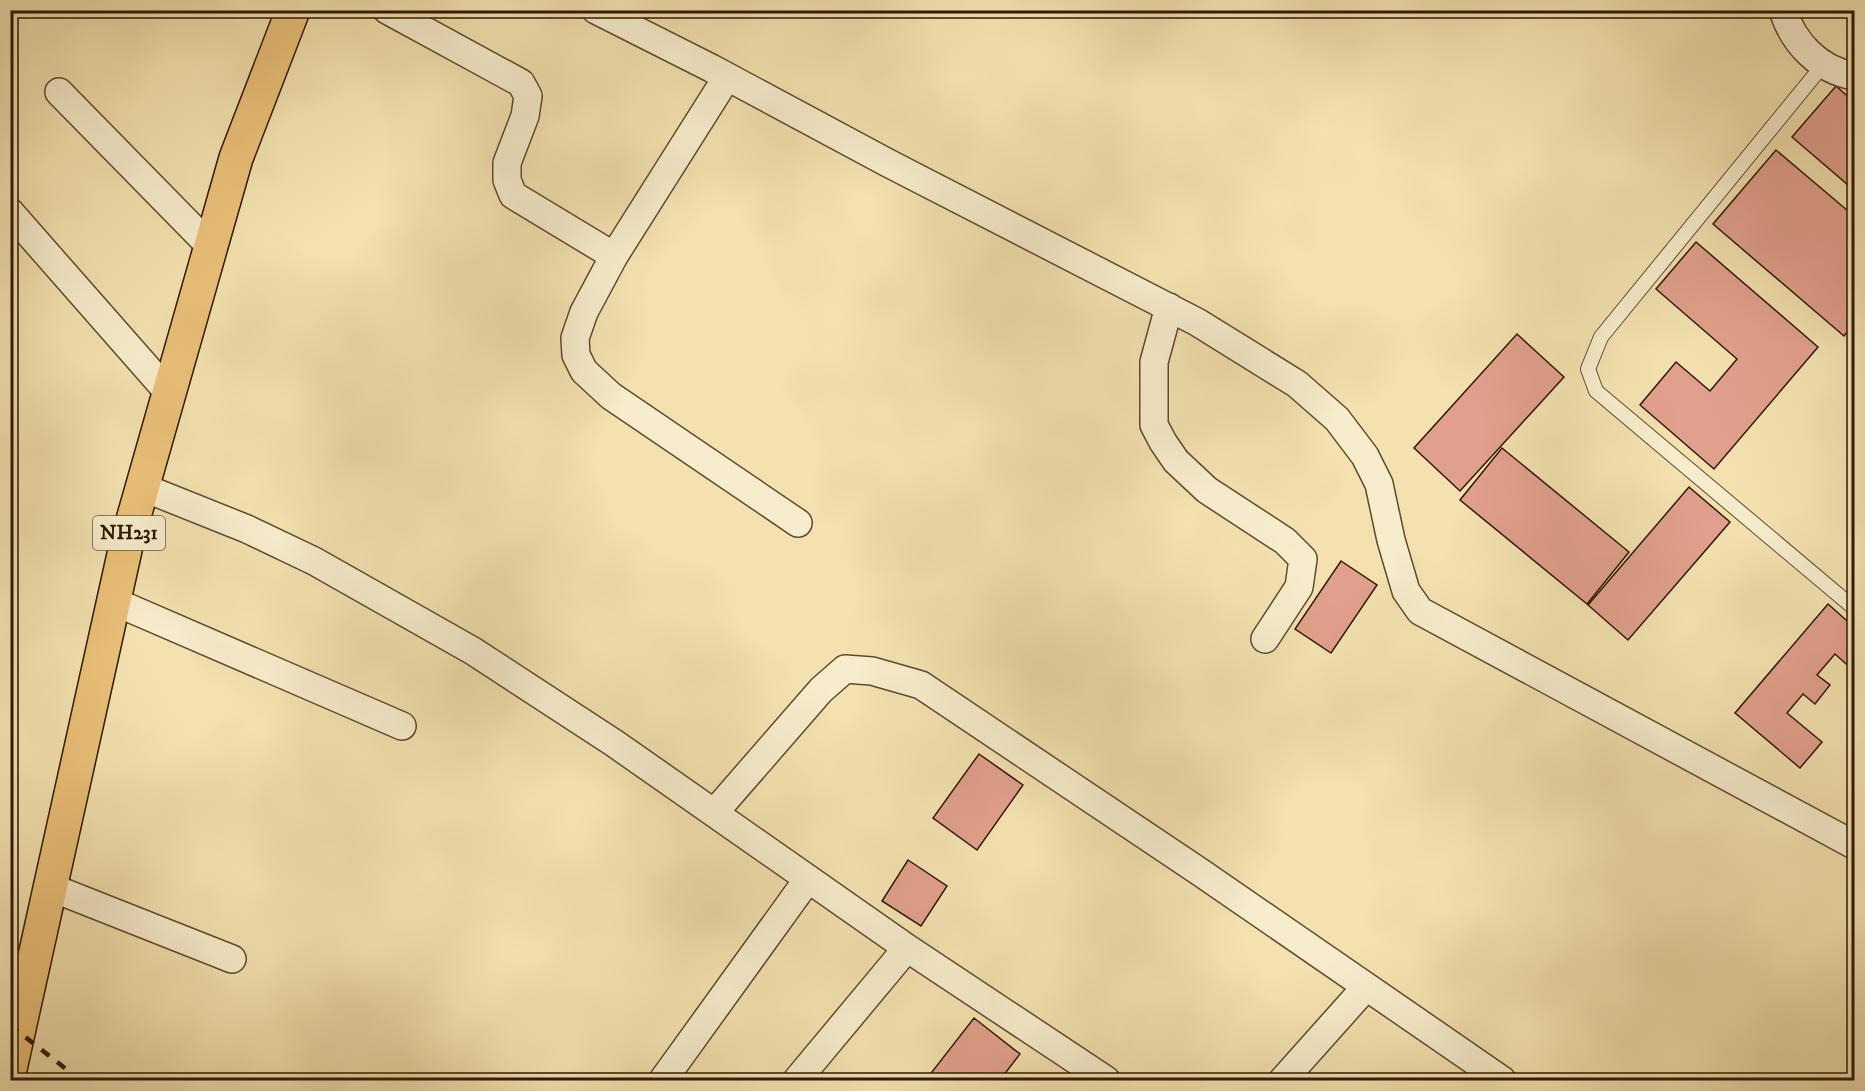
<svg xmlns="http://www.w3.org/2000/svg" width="1865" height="1091" viewBox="0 0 1865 1091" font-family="'IM FELL DW Pica',serif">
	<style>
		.building { fill: #e1a08d; stroke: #2e1800; stroke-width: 1.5 }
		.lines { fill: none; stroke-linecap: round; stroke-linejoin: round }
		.service-casing { stroke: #5f4a2c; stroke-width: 16 }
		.minor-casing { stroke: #5f4a2c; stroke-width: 30 }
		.trunk-casing { stroke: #2e1800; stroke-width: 36 }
		.service { stroke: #f7eccc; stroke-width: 14 }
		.minor { stroke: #f7eccc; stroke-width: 27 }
		.trunk { stroke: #eac078; stroke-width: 33 }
		.rail { stroke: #2e1800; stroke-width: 4.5; stroke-dasharray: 10 10; stroke-linecap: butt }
		.labels { text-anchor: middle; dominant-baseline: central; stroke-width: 4.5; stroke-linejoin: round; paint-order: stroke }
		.shield { fill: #f7eccc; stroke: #6a583d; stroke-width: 1.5 }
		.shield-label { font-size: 20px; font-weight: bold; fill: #2e1800 }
	</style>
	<rect width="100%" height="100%" fill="#f3e1b0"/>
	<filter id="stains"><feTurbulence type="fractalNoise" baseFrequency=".00333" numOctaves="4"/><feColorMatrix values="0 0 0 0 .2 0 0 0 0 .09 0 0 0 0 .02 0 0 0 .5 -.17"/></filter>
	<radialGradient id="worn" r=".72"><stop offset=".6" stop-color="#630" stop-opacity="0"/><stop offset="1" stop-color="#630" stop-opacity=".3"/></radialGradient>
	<!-- building -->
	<path class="building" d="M1836,86L1854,102V190L1792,137Z
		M1776,150L1854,216V323L1844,336L1713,224Z
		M1696,242L1818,347L1714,469L1640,405L1676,362L1710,391L1737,359L1656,289Z
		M1517,334L1564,377L1460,491L1414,448Z
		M1502,448L1629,552L1587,604L1460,500Z
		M1689,487L1730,522L1628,640L1588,605Z
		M1341,561L1377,585L1331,653L1295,629Z
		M1828,604L1854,627V671L1835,654L1817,675L1830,685L1815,704L1803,694L1787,713L1822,742L1800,768L1735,713Z
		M979,754L1023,785L977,850L933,818Z
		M908,860L947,886L921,926L882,901Z
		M974,1018L1020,1054L1000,1080H932L928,1077Z"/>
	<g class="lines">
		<defs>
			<path id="service" d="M1823,65L1601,337L1588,369L1596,391L1854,608"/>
			<path id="minor" d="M387,10L521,83L528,96L525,116L507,163V180L513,195L614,256
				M596,10L711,68L888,163L1197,322L1297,384L1337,419L1365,456L1379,484L1391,540L1406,591L1420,611L1854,845
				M1783,10C1793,43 1819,70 1854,76
				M727,77L614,256L584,312L575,338L576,355L584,371L611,396L798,523
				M59,92L211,247
				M10,212L169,393
				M1169,307L1154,362V425L1163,442L1176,461L1207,490L1285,541L1303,559L1299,587L1265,639
				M142,487L247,529L314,561L473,651L614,743L907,948L1106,1080
				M113,601L402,726
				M714,813L821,690L845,669L872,671L921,685L1200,872L1502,1080
				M50,887L232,959
				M663,1080L808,879
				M797,1080L907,948
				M1283,1080L1366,987"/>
			<path id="trunk" d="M10,1069L127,541L236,158L293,10"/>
		</defs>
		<!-- service casing -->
		<use href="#service" class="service-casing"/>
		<!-- minor casing -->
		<use href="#minor" class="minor-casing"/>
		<!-- trunk casing -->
		<use href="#trunk" class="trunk-casing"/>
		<!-- service -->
		<use href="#service" class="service"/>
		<!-- minor -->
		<use href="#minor" class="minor"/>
		<!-- trunk -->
		<use href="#trunk" class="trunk"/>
		<!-- rail -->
		<path class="rail" d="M10,1025L80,1080"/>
	</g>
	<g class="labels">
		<!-- shield labels -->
		<rect class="shield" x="93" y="516" width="72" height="34" rx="4.5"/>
		<g class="shield-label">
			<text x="129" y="533">NH231</text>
		</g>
	</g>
	<!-- margin -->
	<rect width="1865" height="1091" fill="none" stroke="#f3e1b0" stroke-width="36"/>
	<rect x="12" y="12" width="1841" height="1067" fill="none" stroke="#2e1800" stroke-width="3"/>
	<rect x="18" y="18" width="1829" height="1055" fill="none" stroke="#2e1800" stroke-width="1.5"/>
	<rect width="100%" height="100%" filter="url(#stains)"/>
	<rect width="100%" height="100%" fill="url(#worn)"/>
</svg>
